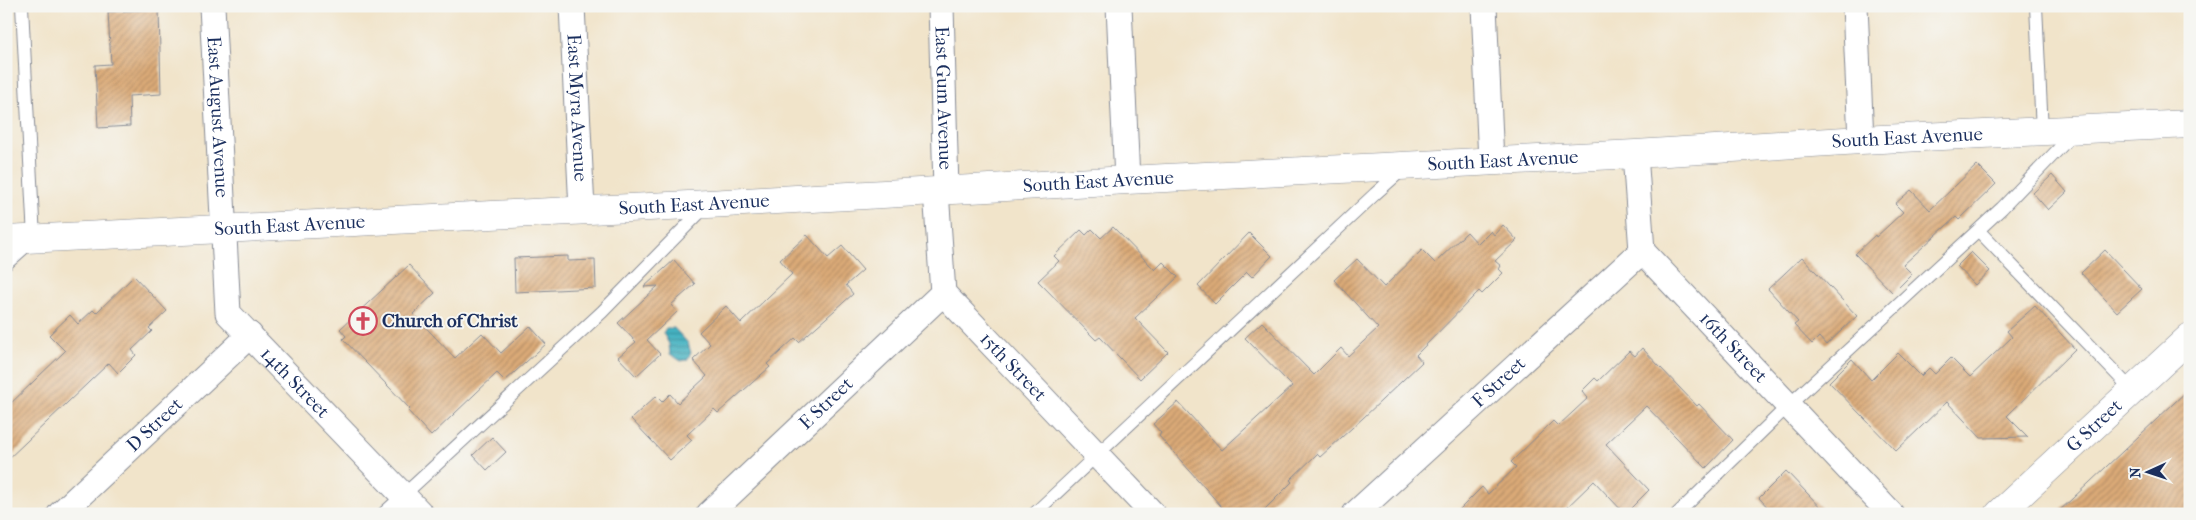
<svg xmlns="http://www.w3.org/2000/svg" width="2196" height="520" viewBox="0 0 2196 520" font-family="'IM FELL French Canon',serif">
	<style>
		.water { fill: url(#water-rules); stroke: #307090 }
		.building { fill: url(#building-hatch) }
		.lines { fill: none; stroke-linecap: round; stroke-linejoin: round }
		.lane-casing { stroke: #868a94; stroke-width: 14 }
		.street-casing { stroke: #868a94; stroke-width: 27 }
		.secondary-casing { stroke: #868a94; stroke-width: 29 }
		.lane { stroke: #fff; stroke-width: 12 }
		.street { stroke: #fff; stroke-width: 25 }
		.secondary { stroke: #fff; stroke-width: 28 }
		.labels { text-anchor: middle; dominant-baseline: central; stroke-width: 4; stroke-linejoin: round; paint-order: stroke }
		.street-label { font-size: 19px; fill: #1b2f5e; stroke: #f6f6f2 }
		.poi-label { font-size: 19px; font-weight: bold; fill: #1b2f5e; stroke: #f6f6f2; text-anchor: start }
	</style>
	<defs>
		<pattern id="water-rules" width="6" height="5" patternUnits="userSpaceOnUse" patternTransform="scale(1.25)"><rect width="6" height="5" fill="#45b2c1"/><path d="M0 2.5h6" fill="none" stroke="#3991a0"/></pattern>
		<pattern id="building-hatch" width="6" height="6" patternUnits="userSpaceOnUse" patternTransform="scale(1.25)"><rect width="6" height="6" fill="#dbaa77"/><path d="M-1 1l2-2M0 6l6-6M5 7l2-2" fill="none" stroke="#b18b65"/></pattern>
	</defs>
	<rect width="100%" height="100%" fill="#f6f6f2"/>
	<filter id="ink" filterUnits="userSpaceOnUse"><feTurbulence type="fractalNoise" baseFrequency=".02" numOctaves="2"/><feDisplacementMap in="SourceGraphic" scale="10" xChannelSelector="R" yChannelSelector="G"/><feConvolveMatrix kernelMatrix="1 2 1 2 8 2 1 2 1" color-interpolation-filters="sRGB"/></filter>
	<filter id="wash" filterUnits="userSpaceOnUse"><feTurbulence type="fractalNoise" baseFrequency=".0096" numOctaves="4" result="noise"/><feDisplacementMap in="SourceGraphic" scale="20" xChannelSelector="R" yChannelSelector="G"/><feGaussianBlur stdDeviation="1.12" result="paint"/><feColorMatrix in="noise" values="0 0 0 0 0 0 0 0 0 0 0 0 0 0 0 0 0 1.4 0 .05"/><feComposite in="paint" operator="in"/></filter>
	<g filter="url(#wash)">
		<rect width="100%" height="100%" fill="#f1e4ca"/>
		<!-- water -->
		<path class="water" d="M666,328H674L688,343L691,353L687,360L681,361L670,354L669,344L663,333Z"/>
		<g id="blocks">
			<!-- building -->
			<path class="building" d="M159,9L161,94L129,96L130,126L98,128L95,65L111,64L108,12Z
				M1977,165L1996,184L1959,220L1956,217L1903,265L1912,274L1893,293L1855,254L1875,235L1876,237L1903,212L1895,204L1911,190L1930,210Z
				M2052,175L2067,192L2048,210L2033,193Z
				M1503,225L1517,240L1495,261L1501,266L1499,269L1503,273L1482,294L1479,291L1416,355L1422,362L1363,418L1320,457L1317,454L1290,480L1292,482L1260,514H1228L1159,436L1161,433L1153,424L1178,402L1222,450L1292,386L1245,338L1262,322L1314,375L1341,348L1348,356L1378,328L1334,280L1357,259L1384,287L1422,250L1435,263L1467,232L1478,244L1491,231L1494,235Z
				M1113,227L1155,270L1163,262L1178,277L1135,318L1168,352L1140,379L1100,337L1096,340L1038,281L1059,261L1054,256L1081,230L1086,235L1092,229L1101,238Z
				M1249,233L1272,256L1252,277L1247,272L1215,304L1198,286Z
				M807,235L828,258L842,246L863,270L846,285L853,294L799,342L795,338L767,364L770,367L718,413L714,409L687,435L692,440L670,460L631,419L656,396L662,402L670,394L678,403L707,376L693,360L710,344L699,332L726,306L741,323L792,274L780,260Z
				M2105,250L2142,289L2117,312L2081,273Z
				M1971,252L1990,271L1975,285L1957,266Z
				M568,256V261L595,260L596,288L515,292L514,258Z
				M1802,257L1857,316L1826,345L1819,337L1812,344L1794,325L1798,322L1768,289Z
				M674,260L695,284L671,305L677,312L647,340L660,354L636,376L618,357L636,342L618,323L658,286L644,287Z
				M409,265L435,293L413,314L455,358L482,333L501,353L530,326L546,344L505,381L497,373L431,436L408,411L410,409L343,339L346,336L340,329Z
				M134,276L167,311L149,328L152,331L132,350L136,355L118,373L109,363L6,461V408L65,351L49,335L70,315L78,324L93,310L96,313Z
				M2035,306L2075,349L2007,416L2028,437L1981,438L1947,402L1896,451L1829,382L1852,359L1871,380L1898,353L1921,376L1929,368L1935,374L1951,358L1970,377L2012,337L2007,331Z
				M1642,348L1697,406L1699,404L1733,440L1706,468L1646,406L1606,444L1649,490L1625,514L1594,481L1560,514H1455L1482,487L1488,494L1516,467L1511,462L1553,421L1558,426L1588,398L1582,391L1595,378L1598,381L1629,351L1635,356Z
				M2190,388V514H2056Z
				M492,437L506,452L487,470L473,455Z
				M1786,471L1827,514H1774L1759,498Z"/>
		</g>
	</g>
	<g filter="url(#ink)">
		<use href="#blocks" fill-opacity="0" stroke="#868a94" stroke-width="1"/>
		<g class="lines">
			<defs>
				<path id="lane" d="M2036,6L2042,131
					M1978,230L2133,391
					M6,264L34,239L22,6
					M383,514L602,312L705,207
					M1034,514L1375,194L1403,169
					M1677,514L1789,405L2002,208L2075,132"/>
				<g id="street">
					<path id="s1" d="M212,6L228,313L421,514"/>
					<path id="s2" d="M572,6L582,210"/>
					<path id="s3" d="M941,6L946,190"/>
					<path d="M1119,6L1127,180"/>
					<path d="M1484,6L1491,162"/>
					<path d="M1855,6L1861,140"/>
					<path id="s4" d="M1635,154L1642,251L1891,514"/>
					<path id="s5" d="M936,191L943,293L1153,514"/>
					<path id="s6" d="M60,514L250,335"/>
					<path id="s7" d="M709,514L943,293"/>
					<path id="s8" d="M1355,514L1642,251"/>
				</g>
				<g id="secondary">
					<path id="s9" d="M6,240L708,204L1127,180L1635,154L1861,140L2190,124"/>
					<path id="s10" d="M1999,514L2190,337"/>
				</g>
			</defs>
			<!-- lane casing -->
			<use href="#lane" class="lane-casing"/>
			<!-- street casing -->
			<use href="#street" class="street-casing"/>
			<!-- secondary casing -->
			<use href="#secondary" class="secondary-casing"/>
			<!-- lane -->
			<use href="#lane" class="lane"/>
			<!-- street -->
			<use href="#street" class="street"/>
			<!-- secondary -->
			<use href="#secondary" class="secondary"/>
		</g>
	</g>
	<!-- icons -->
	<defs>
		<symbol id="church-ring" viewBox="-11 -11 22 22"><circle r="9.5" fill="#f6f6f2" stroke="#d1495b" stroke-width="1.5"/><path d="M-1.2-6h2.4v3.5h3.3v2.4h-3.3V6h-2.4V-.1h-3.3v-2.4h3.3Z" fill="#d1495b"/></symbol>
	</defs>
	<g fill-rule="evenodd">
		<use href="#church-ring" x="347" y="305" width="32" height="32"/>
	</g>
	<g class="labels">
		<!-- street labels -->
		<g class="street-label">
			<text stroke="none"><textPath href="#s3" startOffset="92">East Gum Avenue</textPath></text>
			<text stroke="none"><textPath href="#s2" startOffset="102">East Myra Avenue</textPath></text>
			<text stroke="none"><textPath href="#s1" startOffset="111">East August Avenue</textPath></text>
			<text stroke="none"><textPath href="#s9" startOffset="1904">South East Avenue</textPath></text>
			<text stroke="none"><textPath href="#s9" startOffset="1499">South East Avenue</textPath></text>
			<text stroke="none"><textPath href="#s9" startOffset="1094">South East Avenue</textPath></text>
			<text stroke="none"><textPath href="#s9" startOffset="689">South East Avenue</textPath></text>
			<text stroke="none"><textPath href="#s9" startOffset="284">South East Avenue</textPath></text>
			<text stroke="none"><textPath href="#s4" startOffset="230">16th Street</textPath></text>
			<text stroke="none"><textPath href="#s5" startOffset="204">15th Street</textPath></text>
			<text stroke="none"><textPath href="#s1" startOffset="404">14th Street</textPath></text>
			<text stroke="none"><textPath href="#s8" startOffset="195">F Street</textPath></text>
			<text stroke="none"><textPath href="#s7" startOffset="161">E Street</textPath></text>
			<text stroke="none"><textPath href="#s6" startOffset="130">D Street</textPath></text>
			<text stroke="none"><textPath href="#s10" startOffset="130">G Street</textPath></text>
		</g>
		<!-- poi labels -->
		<g class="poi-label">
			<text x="382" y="321">Church of Christ</text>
		</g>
	</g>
	<!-- margin -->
	<rect width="2196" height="520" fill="none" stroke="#f6f6f2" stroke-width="25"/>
	<!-- north arrow -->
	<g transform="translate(2148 472) rotate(267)" stroke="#f6f6f2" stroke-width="4" paint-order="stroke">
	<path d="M0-4L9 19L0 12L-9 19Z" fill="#1b2f5e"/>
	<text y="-8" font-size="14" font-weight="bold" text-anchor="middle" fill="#1b2f5e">N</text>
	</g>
</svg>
